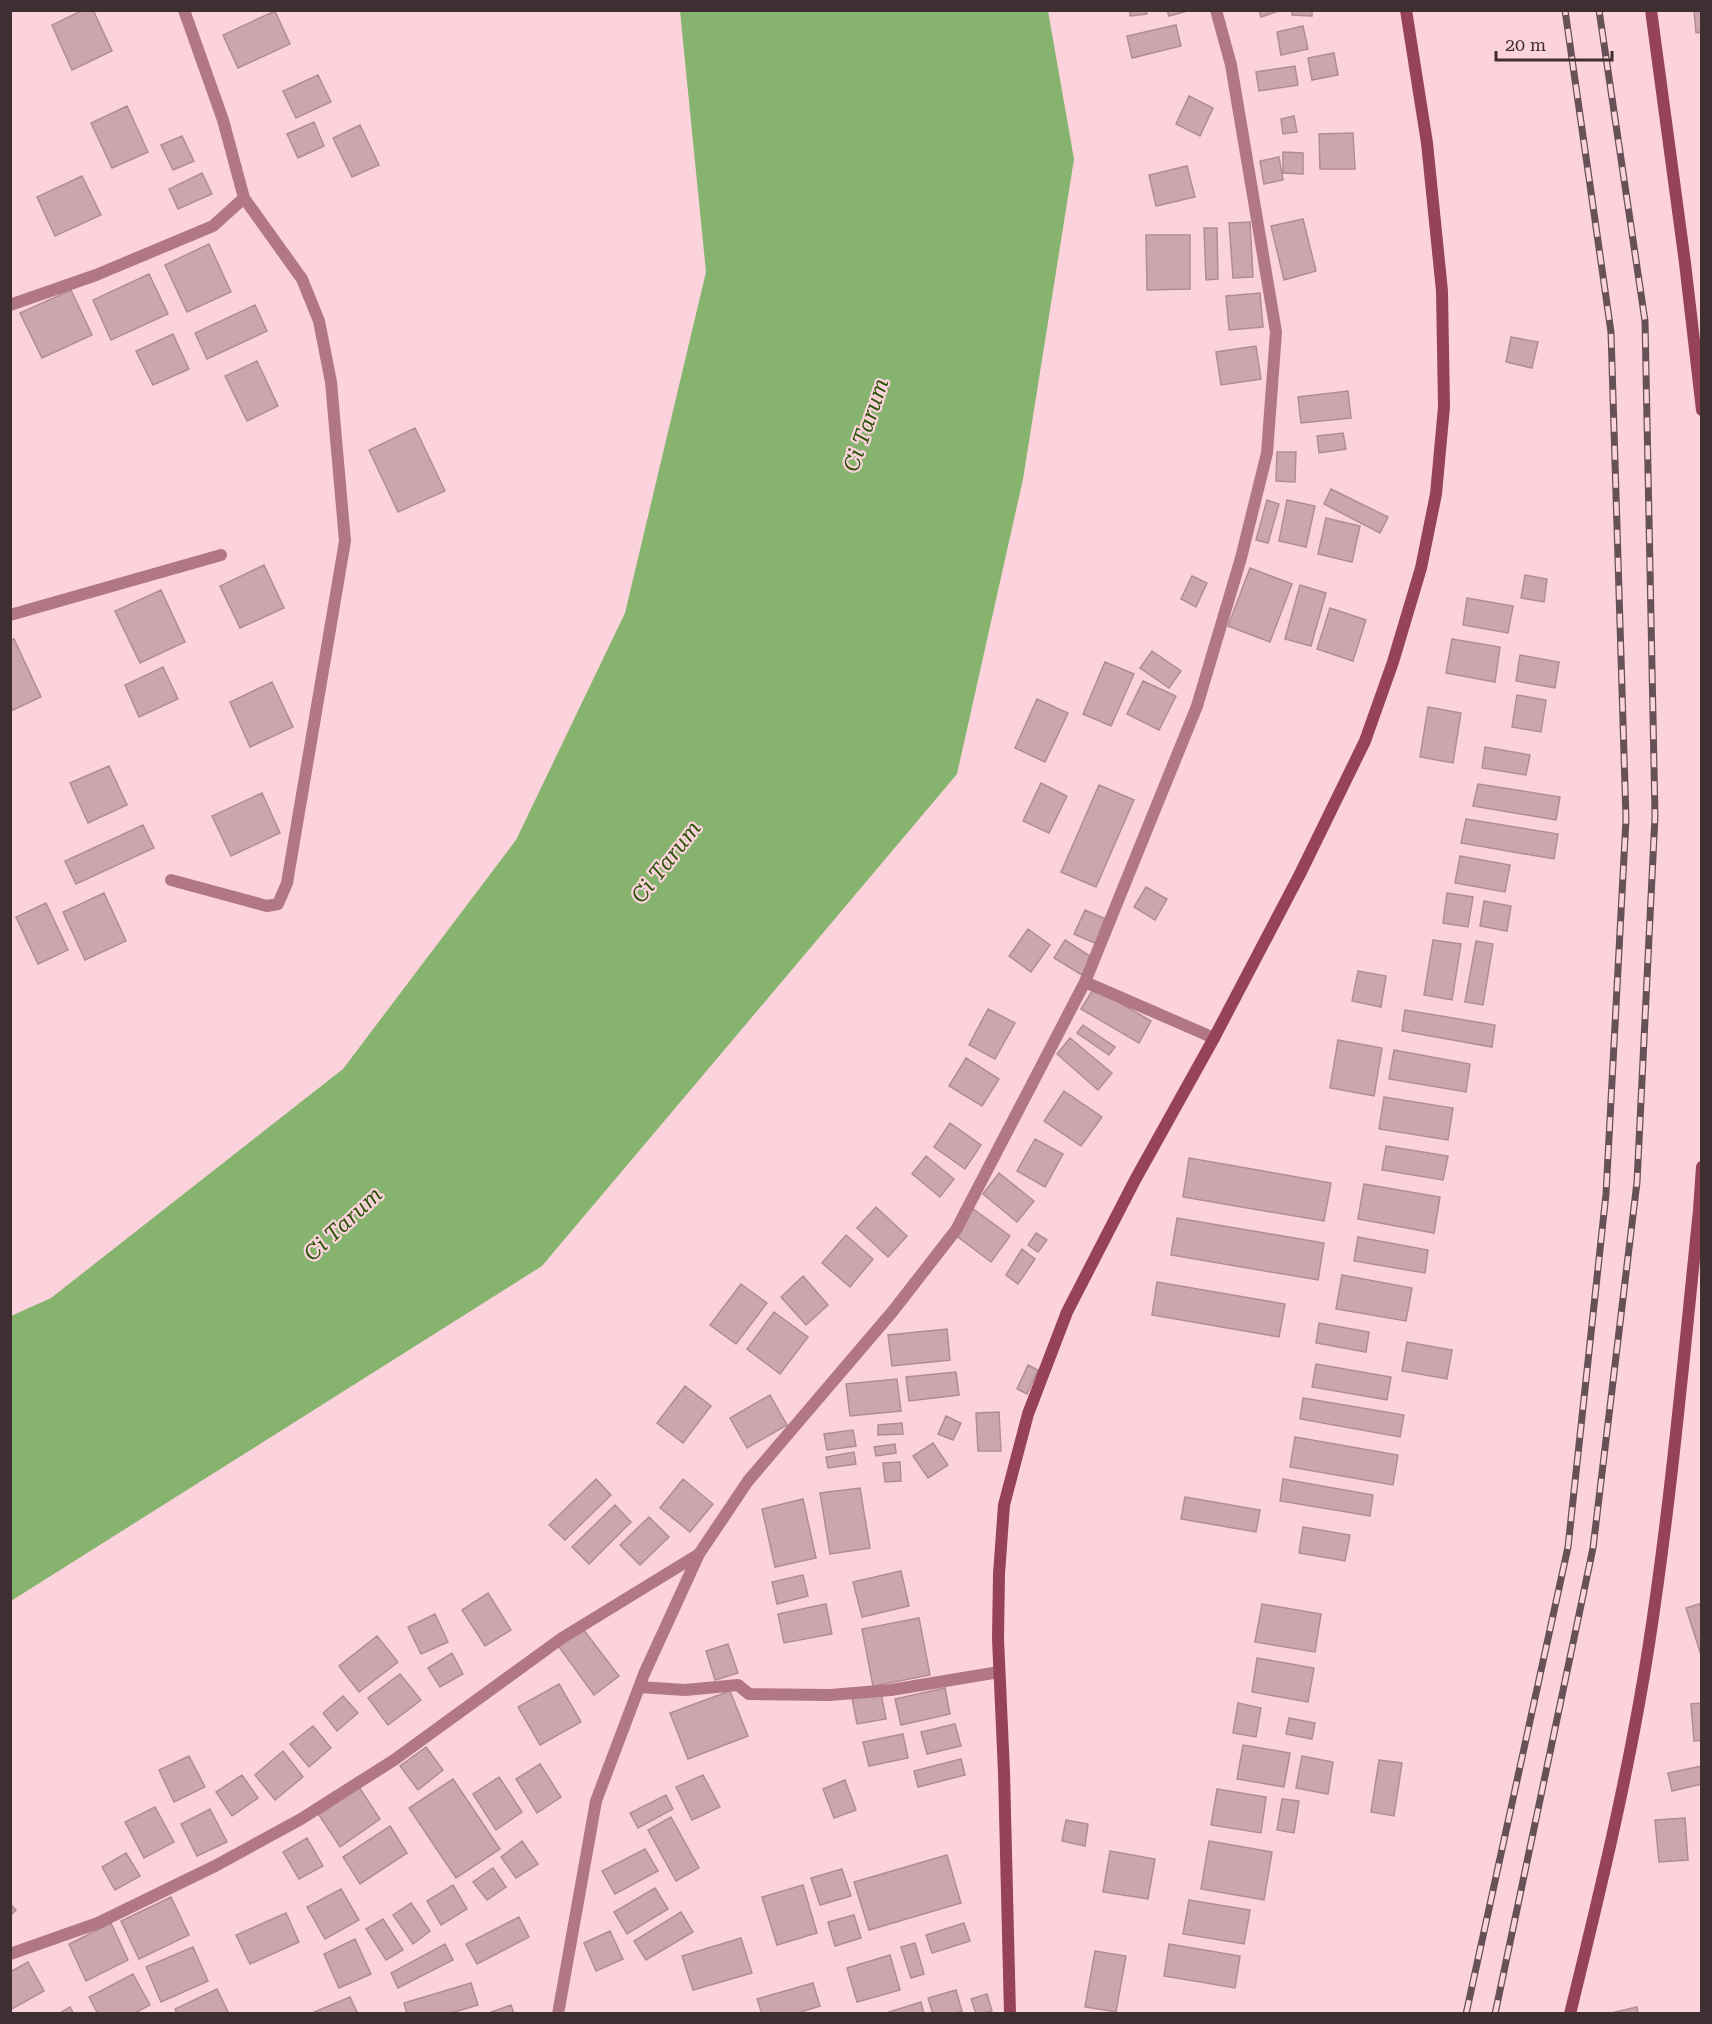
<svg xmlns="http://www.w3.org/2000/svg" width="1712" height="2024" viewBox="0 0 1712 2024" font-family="'Roboto Serif',serif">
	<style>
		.water { fill: #86b36d }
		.building { fill: #cca6ae; stroke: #b28c94; stroke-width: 1.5 }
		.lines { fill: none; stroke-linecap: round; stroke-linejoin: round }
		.minor { stroke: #b27785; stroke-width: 12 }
		.secondary { stroke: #96425a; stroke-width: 12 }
		.rail-casing { stroke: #665156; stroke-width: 7 }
		.rail { stroke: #fcd3dc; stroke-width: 4.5; stroke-dasharray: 14; stroke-linecap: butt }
		.labels { text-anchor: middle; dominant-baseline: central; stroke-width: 4.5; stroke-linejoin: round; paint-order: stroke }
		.water-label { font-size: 22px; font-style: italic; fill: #2c5509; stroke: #fcd3dc }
	</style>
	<rect width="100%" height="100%" fill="#fcd3dc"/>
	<!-- water -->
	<path class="water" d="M680,11H1048L1074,159L1023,479L957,774L542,1266L11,1601V1316L51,1298L343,1069L516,840L625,613L706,272Z"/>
	<!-- building -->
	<path class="building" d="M83,10H93L112,51L72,70L52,25Z
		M1130,10H1146L1147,14L1130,16Z
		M1167,10H1186L1187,11L1169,16Z
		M1259,10H1281L1261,17Z
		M1292,10H1312V16L1292,15Z
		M1694,10H1702V32L1696,33Z
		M275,11L290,44L238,68L223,35Z
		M1176,25L1181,46L1132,58L1127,36Z
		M1303,26L1308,49L1281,55L1277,32Z
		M1334,53L1338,75L1312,80L1308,58Z
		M1295,66L1298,85L1259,91L1256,72Z
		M318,75L331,102L296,118L283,91Z
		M1189,96L1213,108L1200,136L1176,124Z
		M127,106L148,152L112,168L91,123Z
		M1294,116L1297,132L1283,134L1281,119Z
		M314,122L324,146L298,158L287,134Z
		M360,125L379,165L352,177L333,138Z
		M1353,133L1355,169H1320L1319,134Z
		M182,136L194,161L173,170L161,145Z
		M1283,152L1303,153V174L1283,173Z
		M1279,157L1283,180L1264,184L1260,161Z
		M1187,166L1195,197L1156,206L1149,175Z
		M202,173L212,194L178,209L169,189Z
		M82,176L101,215L55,236L37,197Z
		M1303,219L1316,271L1284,280L1271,226Z
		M1250,222L1253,277L1233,278L1229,223Z
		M1204,228H1217L1218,279L1206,280Z
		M1146,235H1190V289L1147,290Z
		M209,244L231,292L187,312L165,265Z
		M149,274L168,314L111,340L93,300Z
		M71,290L92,335L42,358L20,313Z
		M1260,293L1263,327L1229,330L1226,296Z
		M255,305L267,331L207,359L195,333Z
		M173,334L189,369L153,385L136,351Z
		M1511,337L1538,342L1532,368L1506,362Z
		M1256,346L1261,379L1221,385L1216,352Z
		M257,361L278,406L247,421L225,376Z
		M1348,391L1351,418L1301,423L1298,397Z
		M415,428L445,491L398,512L369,450Z
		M1343,433L1346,449L1319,453L1317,436Z
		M1277,452H1296L1295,482L1276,481Z
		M1331,489L1388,517L1380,533L1324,504Z
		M1267,500L1279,504L1268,543L1256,540Z
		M1287,500L1315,506L1306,547L1279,541Z
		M1326,518L1360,526L1352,562L1318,554Z
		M264,565L284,608L240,628L220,586Z
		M1250,568L1292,584L1270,642L1228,626Z
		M1525,575L1547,579L1544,602L1521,598Z
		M1192,576L1207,583L1196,607L1181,599Z
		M1300,585L1326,593L1311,646L1285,639Z
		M161,590L185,642L140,663L115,611Z
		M1467,598L1513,606L1508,633L1463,625Z
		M1330,608L1366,620L1353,661L1317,649Z
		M14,639L41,697L13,710L10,705V640Z
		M1452,639L1500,647L1495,682L1446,673Z
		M1152,651L1181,671L1169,688L1140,668Z
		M1520,655L1559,662L1555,688L1516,681Z
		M1105,662L1134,674L1111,726L1083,714Z
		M163,667L178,699L139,717L125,685Z
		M1143,681L1176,696L1159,730L1127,714Z
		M272,682L293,727L250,747L230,702Z
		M1517,695L1546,700L1541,732L1512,727Z
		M1037,699L1068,713L1045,762L1015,748Z
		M1428,707L1461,713L1453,763L1420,757Z
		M1485,747L1530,755L1526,775L1482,768Z
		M109,766L127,805L88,823L70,783Z
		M1041,783L1067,796L1049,833L1023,821Z
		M1478,784L1560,797L1556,820L1473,806Z
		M1099,785L1134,800L1096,887L1061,872Z
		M262,793L280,833L231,856L212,816Z
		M1466,819L1558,834L1554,859L1461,843Z
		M143,825L154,848L76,884L65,861Z
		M1460,856L1510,865L1505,892L1455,883Z
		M1146,887L1167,899L1155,920L1134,907Z
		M104,893L126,941L85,960L63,912Z
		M1447,893L1473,897L1468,927L1443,923Z
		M1484,901L1511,906L1507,931L1480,926Z
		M46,903L68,950L38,964L16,917Z
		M1085,910L1108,920L1097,944L1074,934Z
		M1028,929L1050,945L1031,972L1009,956Z
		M1065,940L1093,958L1082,975L1054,958Z
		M1433,940L1461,944L1452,1000L1424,995Z
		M1476,941L1493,944L1483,1005L1465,1002Z
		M1358,971L1386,976L1381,1007L1352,1001Z
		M1094,988L1151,1021L1139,1043L1081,1009Z
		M988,1009L1015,1023L995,1059L969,1045Z
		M1405,1010L1495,1025L1492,1047L1402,1031Z
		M1083,1025L1115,1047L1109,1055L1077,1033Z
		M1070,1038L1112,1073L1098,1090L1057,1054Z
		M1338,1040L1382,1048L1374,1096L1330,1088Z
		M1394,1050L1470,1064L1466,1092L1389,1079Z
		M966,1058L999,1079L982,1106L949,1086Z
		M1064,1091L1102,1117L1081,1146L1044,1121Z
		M1384,1097L1453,1108L1448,1140L1379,1129Z
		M950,1123L981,1145L965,1169L934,1147Z
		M1035,1139L1063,1154L1045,1187L1017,1171Z
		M1386,1146L1448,1156L1443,1180L1382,1170Z
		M926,1156L954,1179L940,1197L912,1174Z
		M1189,1158L1331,1183L1324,1221L1183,1197Z
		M999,1173L1034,1201L1017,1222L983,1194Z
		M1364,1184L1440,1197L1434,1233L1358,1219Z
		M876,1207L907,1236L888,1257L857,1228Z
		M972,1208L1010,1236L991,1262L954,1234Z
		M1177,1218L1324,1243L1318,1280L1171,1255Z
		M1036,1233L1047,1240L1038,1252L1028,1245Z
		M846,1235L873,1259L850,1287L822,1263Z
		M1358,1237L1428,1250L1425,1273L1354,1261Z
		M1022,1249L1035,1259L1018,1284L1006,1275Z
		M1342,1275L1412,1288L1406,1321L1336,1309Z
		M803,1276L828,1305L806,1325L781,1297Z
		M1157,1282L1285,1304L1279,1337L1152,1315Z
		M741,1284L767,1303L736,1344L710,1325Z
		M774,1312L808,1337L780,1374L747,1349Z
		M1319,1323L1369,1332L1366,1352L1316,1343Z
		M947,1329L950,1360L892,1366L888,1335Z
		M1407,1342L1452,1350L1447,1379L1402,1371Z
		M1316,1364L1391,1377L1387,1400L1312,1387Z
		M1028,1365L1038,1370L1027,1394L1017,1389Z
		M956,1372L959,1395L909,1401L906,1377Z
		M897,1379L901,1411L850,1416L846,1384Z
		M685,1386L711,1406L683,1443L657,1423Z
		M770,1395L787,1425L747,1448L730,1418Z
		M1303,1398L1404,1415L1400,1437L1300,1419Z
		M999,1412L1001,1451H978L976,1413Z
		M946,1416L961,1423L953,1440L938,1434Z
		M902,1423L903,1434L878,1435V1425Z
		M853,1430L856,1446L827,1450L824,1434Z
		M1295,1437L1398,1455L1393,1485L1290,1467Z
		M933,1443L948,1465L928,1478L913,1456Z
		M895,1444L896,1453L876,1456L874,1447Z
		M854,1452L856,1464L828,1468L826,1457Z
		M900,1462L901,1481L885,1482L883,1463Z
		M596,1479L611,1495L565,1540L549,1525Z
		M683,1479L713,1504L690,1532L660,1508Z
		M1283,1479L1373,1495L1370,1516L1280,1501Z
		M860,1488L870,1548L830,1554L820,1493Z
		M1185,1497L1260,1510L1256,1532L1181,1519Z
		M803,1499L816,1558L775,1567L762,1509Z
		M615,1505L631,1522L589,1564L572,1547Z
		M649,1517L669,1537L640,1565L620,1545Z
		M1303,1527L1350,1535L1345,1561L1299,1553Z
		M901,1571L909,1606L862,1617L853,1582Z
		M803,1575L808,1596L777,1604L772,1582Z
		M488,1593L511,1630L485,1646L462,1610Z
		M1702,1603V1658L1686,1608Z
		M826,1604L832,1634L784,1643L778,1614Z
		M1262,1604L1321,1614L1315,1652L1255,1642Z
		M435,1614L448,1642L421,1654L408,1627Z
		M919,1618L930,1675L873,1686L862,1629Z
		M583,1629L619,1676L594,1695L559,1647Z
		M377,1636L398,1662L359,1692L339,1666Z
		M728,1644L738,1673L715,1680L706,1651Z
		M452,1653L463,1674L440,1687L428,1668Z
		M1257,1658L1314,1668L1308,1702L1252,1692Z
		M400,1674L421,1700L388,1725L368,1698Z
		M559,1684L581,1722L540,1745L518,1707Z
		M945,1688L950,1714L901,1725L895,1699Z
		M730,1691L748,1736L688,1759L670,1713Z
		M881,1693L886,1719L857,1724L852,1698Z
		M343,1696L358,1713L337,1731L323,1713Z
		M1238,1703L1261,1708L1256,1737L1233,1733Z
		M1702,1703V1740L1694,1741L1691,1704Z
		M1289,1718L1315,1723L1312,1739L1286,1734Z
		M955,1724L961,1746L927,1754L921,1732Z
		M313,1726L331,1748L309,1767L290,1744Z
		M903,1734L908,1758L869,1766L863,1742Z
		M1243,1745L1290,1753L1284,1787L1237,1779Z
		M426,1747L443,1770L418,1790L400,1766Z
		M283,1751L303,1777L275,1800L255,1775Z
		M189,1756L205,1787L174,1802L159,1770Z
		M1302,1756L1333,1762L1328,1794L1296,1788Z
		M961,1759L965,1775L918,1787L914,1771Z
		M1379,1760L1402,1763L1394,1816L1371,1812Z
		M540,1764L561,1797L537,1813L516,1779Z
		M1702,1766V1784L1672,1791L1668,1773Z
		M242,1775L258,1798L232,1816L216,1792Z
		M703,1775L720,1807L692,1820L676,1787Z
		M499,1777L522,1812L496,1830L473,1794Z
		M453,1779L500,1849L456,1878L409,1808Z
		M845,1780L856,1810L834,1818L823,1789Z
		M359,1787L380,1819L340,1847L319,1815Z
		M1217,1789L1266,1797L1261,1833L1211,1825Z
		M666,1795L673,1809L638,1828L630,1813Z
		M1282,1799L1299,1801L1294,1833L1277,1830Z
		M155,1807L174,1842L144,1858L125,1822Z
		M210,1809L227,1842L197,1856L181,1824Z
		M671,1817L699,1868L676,1881L648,1830Z
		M1685,1818L1688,1860L1659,1862L1655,1820Z
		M1066,1820L1088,1824L1085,1846L1062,1841Z
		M390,1826L407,1853L360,1884L343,1857Z
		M307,1838L323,1866L299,1879L283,1852Z
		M522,1841L538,1864L516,1878L501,1857Z
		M1209,1841L1272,1852L1264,1900L1201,1889Z
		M645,1849L658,1871L615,1894L602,1871Z
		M1110,1851L1155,1859L1148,1899L1103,1892Z
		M126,1853L140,1876L115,1890L102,1867Z
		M947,1855L961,1903L869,1930L854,1882Z
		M493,1868L506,1887L487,1900L473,1882Z
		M842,1869L851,1896L820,1905L811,1878Z
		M453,1885L467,1909L441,1925L427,1901Z
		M803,1885L817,1933L777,1945L762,1897Z
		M655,1888L668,1909L627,1934L614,1912Z
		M341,1889L359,1920L325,1939L307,1907Z
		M171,1897L189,1935L139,1959L121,1921Z
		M1189,1900L1250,1910L1244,1944L1183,1934Z
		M411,1903L430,1931L413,1944L393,1915Z
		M10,1904L16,1910L10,1916Z
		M681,1912L693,1932L646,1960L634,1941Z
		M286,1913L299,1942L250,1964L236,1935Z
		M854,1915L861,1938L835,1946L828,1922Z
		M519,1917L529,1937L477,1964L466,1944Z
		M383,1919L403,1950L386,1960L366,1929Z
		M111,1923L128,1960L86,1981L69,1944Z
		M964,1923L970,1941L932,1953L926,1935Z
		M610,1931L623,1959L596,1971L584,1943Z
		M741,1938L752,1973L693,1990L682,1956Z
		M355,1939L371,1974L339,1988L324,1954Z
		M915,1943L924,1974L911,1978L901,1947Z
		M445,1944L453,1960L398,1988L391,1973Z
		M1169,1944L1240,1956L1235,1988L1164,1976Z
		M193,1947L208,1981L161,2002L146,1967Z
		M1095,1951L1126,1956L1116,2012L1085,2007Z
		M890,1955L900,1990L857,2002L847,1968Z
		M28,1962L44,1991L10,2010V1972Z
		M133,1974L150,2005L133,2014H98L89,1997Z
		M471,1983L478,2005L448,2014H407L404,2003Z
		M813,1983L820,2006L795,2014H762L757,1999Z
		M217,1989L229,2014H177L175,2009Z
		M956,1990L962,2011L953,2014H933L928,1998Z
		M987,1994L992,2011L976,2014L971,1999Z
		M350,1997L357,2012L353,2014L312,2013Z
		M921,2002L924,2014H883Z
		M511,2005L514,2014H486Z
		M70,2007L74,2014H58Z
		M1637,2007L1638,2014H1607Z"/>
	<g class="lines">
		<!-- minor -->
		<path class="minor" d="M10,305L96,275L213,226L244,198
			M10,615L221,555
			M171,880L267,906L278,904L287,883L345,541L331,382L319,321L302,279L244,198L223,120L184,10
			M1085,982L1214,1038
			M639,1687L685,1690L738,1685L749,1694L830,1695L891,1690L999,1672
			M10,1954L98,1923L215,1866L301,1819L394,1760L562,1638L699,1554L748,1481L893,1311L956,1230L1085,982L1197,706L1241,558L1267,453L1276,332L1231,65L1216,10
			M558,2014L596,1801L644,1674L699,1554"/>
		<!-- secondary -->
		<path class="secondary" d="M1651,10L1685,263L1702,410
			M1010,2014L1004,1772L998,1639L999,1574L1004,1505L1028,1414L1067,1312L1135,1180L1214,1038L1300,874L1365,741L1393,662L1421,568L1436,494L1444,407L1442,291L1427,143L1406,10
			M1570,2014C1600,1892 1630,1768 1649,1644C1671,1501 1684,1355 1699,1210L1702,1167"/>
		<defs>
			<path id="rail" d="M1466,2014L1568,1547L1606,1194L1626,819L1611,332L1565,10
				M1495,2014L1593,1548L1637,1182L1655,816L1645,321L1599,10"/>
		</defs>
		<!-- rail casing -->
		<use href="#rail" class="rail-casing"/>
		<!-- rail -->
		<use href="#rail" class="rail"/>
	</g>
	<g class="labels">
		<!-- water labels -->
		<g class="water-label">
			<text transform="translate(866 425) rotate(-71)">Ci Tarum</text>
			<text transform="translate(666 862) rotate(-52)">Ci Tarum</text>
			<text transform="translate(343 1224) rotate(-43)">Ci Tarum</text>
		</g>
	</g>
	<!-- border -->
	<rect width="1712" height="2024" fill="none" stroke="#3f2f33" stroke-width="24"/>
	<!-- scale -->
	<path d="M1496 51v9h116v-9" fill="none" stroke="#3f2f33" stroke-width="3"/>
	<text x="1505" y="51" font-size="18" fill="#3f2f33" stroke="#fcd3dc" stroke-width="4.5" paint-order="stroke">20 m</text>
</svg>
